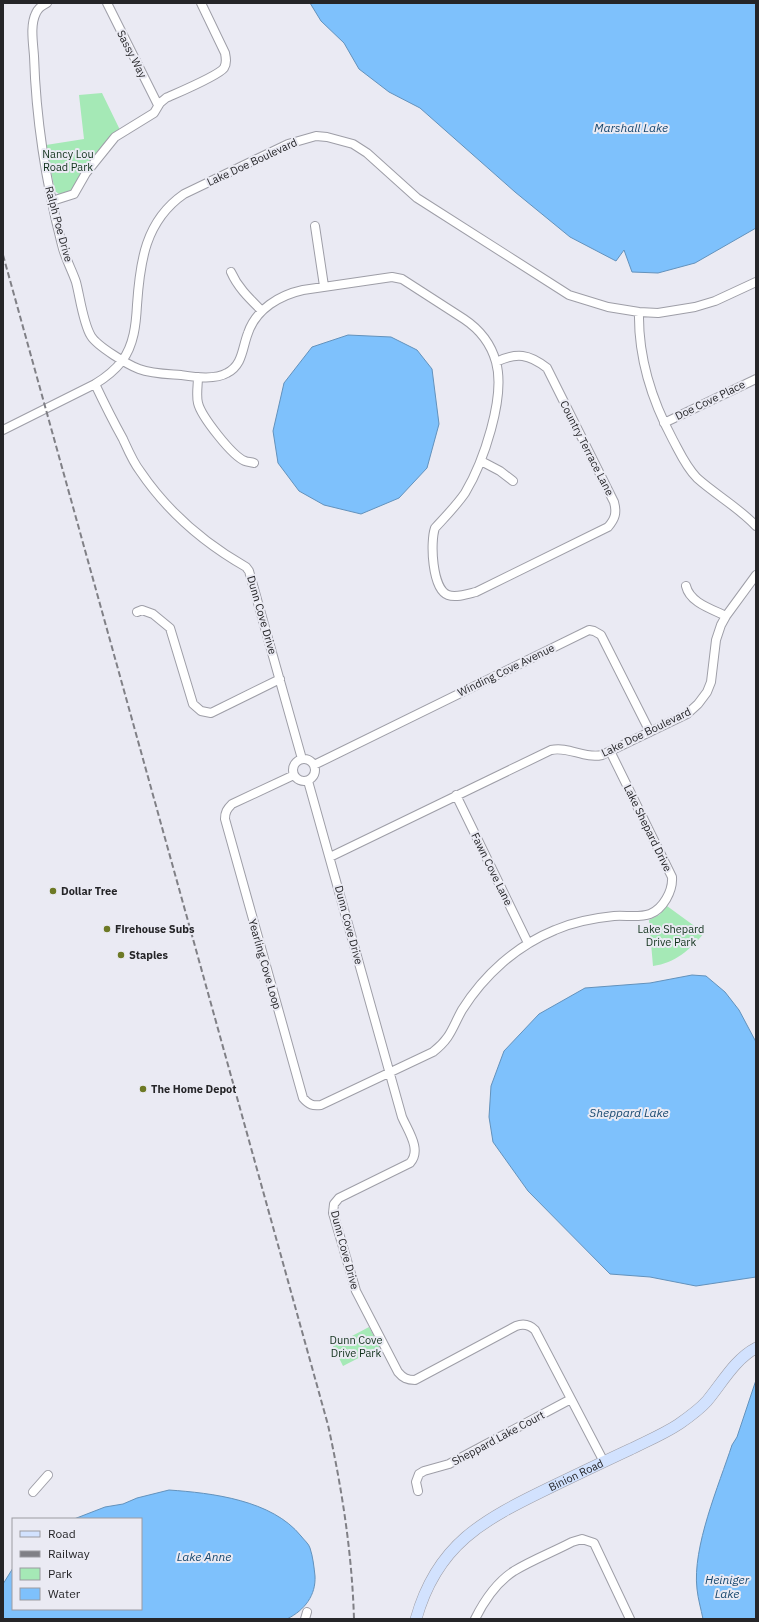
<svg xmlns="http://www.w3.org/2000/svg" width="759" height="1622" viewBox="0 0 759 1622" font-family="'IBM Plex Sans',sans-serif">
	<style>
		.green { fill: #a5e9b6 }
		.water { fill: #7ec1fc; stroke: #6392bc }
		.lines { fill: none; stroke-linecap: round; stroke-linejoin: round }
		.minor-casing { stroke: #9e9ea7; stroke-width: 10 }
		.secondary-casing { stroke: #9e9ea7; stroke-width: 12 }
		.minor { stroke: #fff; stroke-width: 8 }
		.secondary { stroke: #d2e2fe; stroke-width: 11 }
		.rail { stroke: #808086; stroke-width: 2; stroke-dasharray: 6 3; stroke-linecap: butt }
		.poi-dot { fill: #6d7925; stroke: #eaeaf3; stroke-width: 1.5 }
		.labels { text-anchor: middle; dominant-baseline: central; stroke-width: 4; stroke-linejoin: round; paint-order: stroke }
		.street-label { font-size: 11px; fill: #252528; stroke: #eaeaf3 }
		.park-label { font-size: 11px; fill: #12321c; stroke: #eaeaf3 }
		.poi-label { font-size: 11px; font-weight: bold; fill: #252528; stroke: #eaeaf3; text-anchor: start }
		.water-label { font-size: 12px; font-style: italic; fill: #18486f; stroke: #eaeaf3 }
	</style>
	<rect width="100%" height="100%" fill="#eaeaf3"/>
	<!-- green -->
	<path class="green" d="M102,93L120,130L106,142L90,161L70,192L59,194L55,191L46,145L84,139L79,95Z
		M667,906L704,933C690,950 675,963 653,966L649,920L659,915Z
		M369,1327L380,1347L343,1366L333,1346Z"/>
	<!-- water -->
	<path class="water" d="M310,3H756V228L695,263L658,273L632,272L624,250L616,261L570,237L515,192L420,108L389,92L359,69L344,43L321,21Z
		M348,335L391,337L417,350L432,369L439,424L427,468L399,498L361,514L324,505L299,491L278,463L273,431L284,383L312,347Z
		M692,975L706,976L725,992L739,1010L756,1042V1277L696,1286L650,1277L610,1274L528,1191L493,1142L489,1117L491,1086L504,1051L539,1014L585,988L650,983Z
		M756,1380V1619H703C701,1609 698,1599 697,1589C692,1547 719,1485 732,1445L737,1437Z
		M169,1490C212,1493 272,1500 301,1536C304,1540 309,1544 310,1548C313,1557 314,1567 315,1576C316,1595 305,1610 287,1619H3V1584L13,1568V1609H141V1519H74L105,1507L123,1504L137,1498Z"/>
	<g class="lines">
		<defs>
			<path id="minor" d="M47,3C43,5 38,8 36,13C30,25 33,42 34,56C36,120 46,183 62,245C65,258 72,270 76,282C80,297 83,323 91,336C97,346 128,365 139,369C152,374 168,374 181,375C195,377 215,380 227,373C243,365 242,348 248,333C256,309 280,295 303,290L392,277L402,279L464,319C479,329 491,344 496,362C506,397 483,463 465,493C456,506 445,517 435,528C430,542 432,589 448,595C456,598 468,594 476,592L608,527C615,519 617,513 614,502L547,368C529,354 517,352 496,362
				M107,3L158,105
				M52,201L74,194L86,173L115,137L154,113L160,103L166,98C177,93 218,76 224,68C227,63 226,58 225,53L201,3
				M315,226L324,286
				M231,272C238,288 250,299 262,311
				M639,312C638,358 651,399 673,440C680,453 686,467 697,478C716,495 738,507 756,526
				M198,377C198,385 196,395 198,403C201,416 232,456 245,461C247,462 251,462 254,463
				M95,384C104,403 113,421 123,439C128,450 133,462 140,471C167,511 204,543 246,567L249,571L302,759
				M664,423L756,379
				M3,430L95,384C105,378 115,370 122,361C134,345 136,324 137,305C140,262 145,221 184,194L288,144L316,136L327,137L353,144L367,153L417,198L569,295L608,307L639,312L658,313L695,307L715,301L756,282
				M481,461L500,471L513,481
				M686,586C690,603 712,609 726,616
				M137,612L142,610L153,614L170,628L193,704L201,711L211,713L280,679
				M293 770a11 11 0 1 1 22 0a11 11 0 1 1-22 0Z
				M314,765L589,630L594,631L601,635L650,732
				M294,775L232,804C227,809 225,812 225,819L303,1098C309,1105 313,1106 321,1105L433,1052C451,1038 452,1028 462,1010C484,975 516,946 555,930C573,922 594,918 614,916C625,915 639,918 650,914C663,909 673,891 672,877L610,751
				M308,781L402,1117C408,1131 422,1150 410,1163L339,1198L334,1204L333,1213L356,1291L398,1372C403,1378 407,1380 415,1380L516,1326C524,1323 530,1325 535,1330L604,1462
				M456,795L528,943
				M330,857L551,750C569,746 584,759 602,755L687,714L698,704L707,692L711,682L716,640L721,625L726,616L756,575
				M418,1491L416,1482L419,1474L424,1471L449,1464L571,1399
				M33,1492L48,1475
				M305,1619L307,1612
				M475,1619C484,1601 497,1582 514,1571C532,1560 553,1552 572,1542L582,1539L594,1543L630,1619"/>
			<g id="secondary">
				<path id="s1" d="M416,1619C437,1544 483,1520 549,1488C576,1475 603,1462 631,1449C647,1441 664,1434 679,1424C689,1417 699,1410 707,1401C722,1383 735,1359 756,1348"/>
			</g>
		</defs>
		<!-- minor casing -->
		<use href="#minor" class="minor-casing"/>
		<!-- secondary casing -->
		<use href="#secondary" class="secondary-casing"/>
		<!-- minor -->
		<use href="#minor" class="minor"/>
		<!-- secondary -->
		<use href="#secondary" class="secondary"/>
		<!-- rail -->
		<path class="rail" d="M3,255L328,1425C342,1489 352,1553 354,1619"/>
	</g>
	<!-- markers -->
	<g class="poi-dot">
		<circle cx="53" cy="891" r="4"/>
		<circle cx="107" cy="929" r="4"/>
		<circle cx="121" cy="955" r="4"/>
		<circle cx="143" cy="1089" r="4"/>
	</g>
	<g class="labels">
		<!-- street labels -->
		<g class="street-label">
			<text transform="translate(132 54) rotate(63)">Sassy Way</text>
			<text transform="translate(252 162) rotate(-25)">Lake Doe Boulevard</text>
			<text transform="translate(59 224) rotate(75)">Ralph Poe Drive</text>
			<text transform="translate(710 400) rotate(-26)">Doe Cove Place</text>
			<text transform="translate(587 448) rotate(63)">Country Terrace Lane</text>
			<text transform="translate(262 615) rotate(74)">Dunn Cove Drive</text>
			<text transform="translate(506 670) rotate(-26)">Winding Cove Avenue</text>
			<text transform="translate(646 732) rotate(-26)">Lake Doe Boulevard</text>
			<text transform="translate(648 828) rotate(64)">Lake Shepard Drive</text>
			<text transform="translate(492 869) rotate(64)">Fawn Cove Lane</text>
			<text transform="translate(349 925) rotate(75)">Dunn Cove Drive</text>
			<text transform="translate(265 964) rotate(74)">Yearling Cove Loop</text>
			<text transform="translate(345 1250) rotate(75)">Dunn Cove Drive</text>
			<text transform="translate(498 1438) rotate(-28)">Sheppard Lake Court</text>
			<text stroke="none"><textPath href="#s1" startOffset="224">Binion Road</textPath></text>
		</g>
		<!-- park labels -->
		<g class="park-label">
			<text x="68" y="154">Nancy Lou<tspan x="68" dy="13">Road Park</tspan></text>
			<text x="671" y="929">Lake Shepard<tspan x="671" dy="13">Drive Park</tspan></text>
			<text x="356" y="1340">Dunn Cove<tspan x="356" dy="13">Drive Park</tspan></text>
		</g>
		<!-- poi labels -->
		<g class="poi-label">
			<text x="61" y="891">Dollar Tree</text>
			<text x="115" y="929">Firehouse Subs</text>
			<text x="129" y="955">Staples</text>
			<text x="151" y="1089">The Home Depot</text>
		</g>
		<!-- water labels -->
		<g class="water-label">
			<text x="631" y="127">Marshall Lake</text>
			<text x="629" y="1112">Sheppard Lake</text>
			<text x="204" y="1556">Lake Anne</text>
			<text x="727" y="1579">Heiniger<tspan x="727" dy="14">Lake</tspan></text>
		</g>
	</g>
	<!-- border -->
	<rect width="759" height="1622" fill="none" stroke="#252528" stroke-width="8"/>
	<!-- legend -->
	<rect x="12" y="1518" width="130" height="92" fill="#eaeaf3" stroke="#9b9ba2"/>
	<rect x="20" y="1531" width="20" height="6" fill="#d2e2fe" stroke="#9b9ba2"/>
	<text x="48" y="1538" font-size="12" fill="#252528">Road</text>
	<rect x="20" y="1551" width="20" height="6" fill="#808086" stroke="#9b9ba2"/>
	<text x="48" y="1558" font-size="12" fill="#252528">Railway</text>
	<rect x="20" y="1568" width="20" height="12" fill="#a5e9b6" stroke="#9b9ba2"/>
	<text x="48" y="1578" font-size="12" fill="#252528">Park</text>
	<rect x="20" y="1588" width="20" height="12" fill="#7ec1fc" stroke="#9b9ba2"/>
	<text x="48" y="1598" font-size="12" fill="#252528">Water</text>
</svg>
